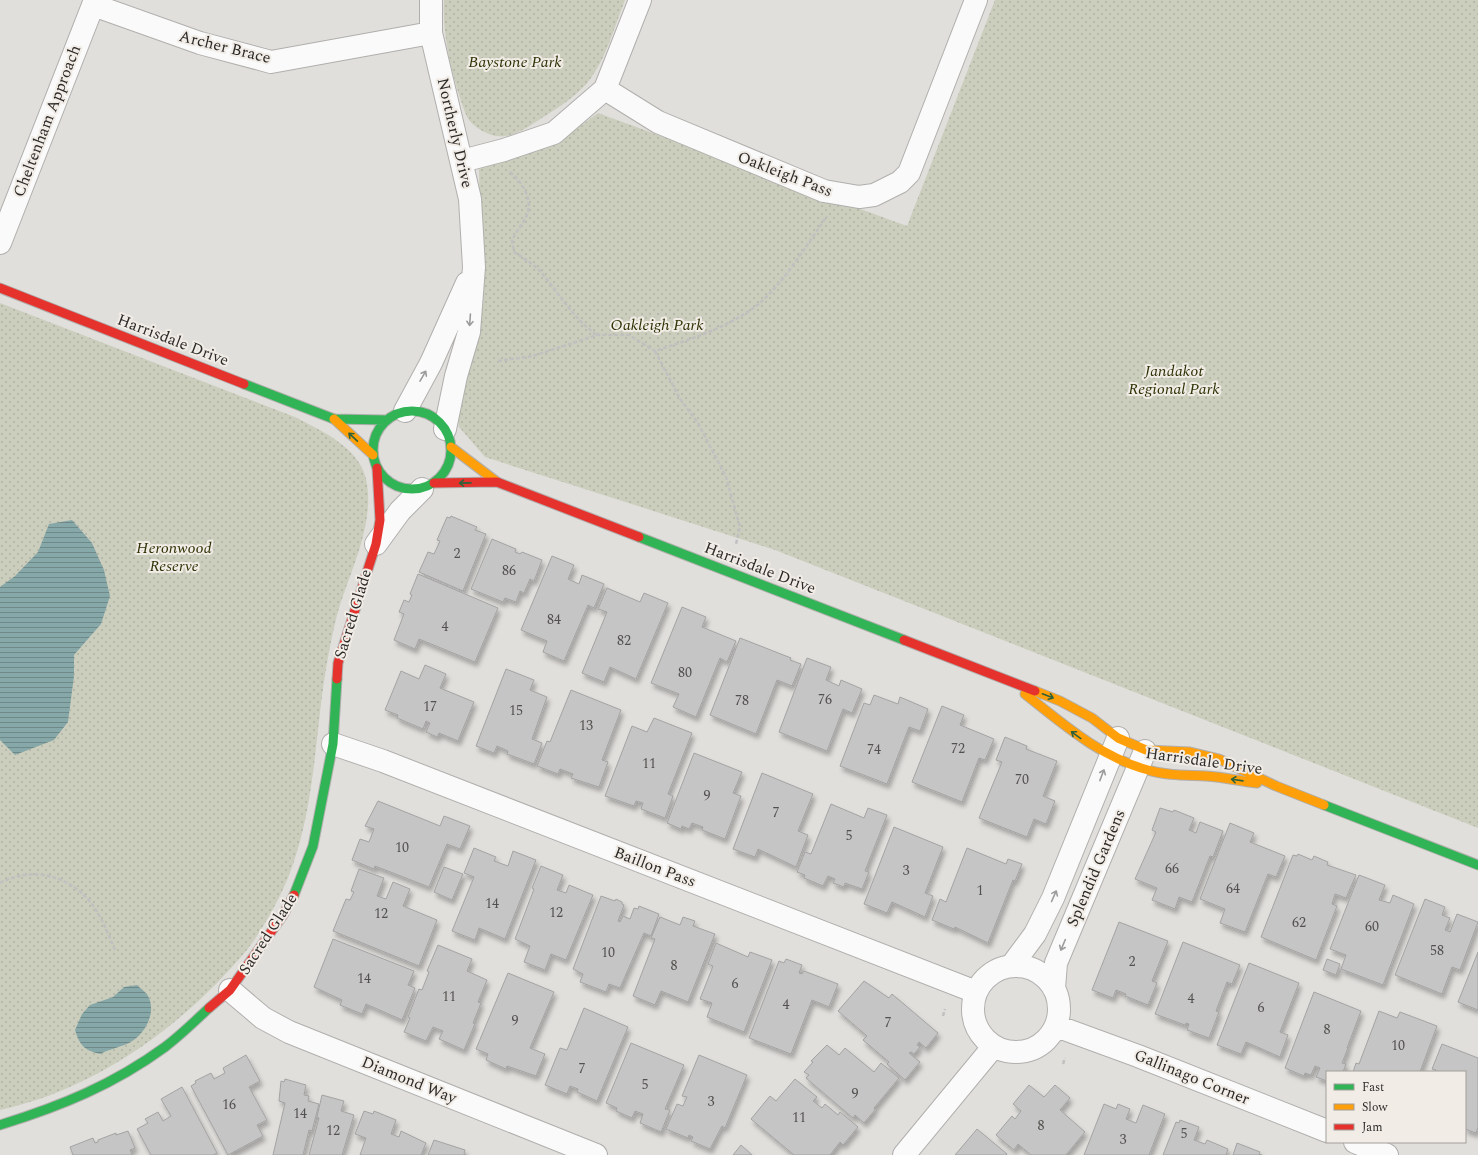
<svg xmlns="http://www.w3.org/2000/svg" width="1478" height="1155" viewBox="0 0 1478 1155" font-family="Spectral,serif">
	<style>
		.park { fill: url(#park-dots) }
		.water { fill: url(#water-rules) }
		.building { fill: #c6c5c5; stroke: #a4a3a3; filter: url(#shadow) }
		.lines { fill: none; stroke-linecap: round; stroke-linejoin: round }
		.street-casing { stroke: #b1afad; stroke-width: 24 }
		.fast-casing { stroke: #b1afad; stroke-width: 11 }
		.slow-casing { stroke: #b1afad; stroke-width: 11 }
		.jam-casing { stroke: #b1afad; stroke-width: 11 }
		.path { stroke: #c1c0c0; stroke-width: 2.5; stroke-dasharray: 4 2; stroke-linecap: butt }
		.street { stroke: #fafafa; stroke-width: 22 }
		.fast { stroke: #30b455; stroke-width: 9 }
		.slow { stroke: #ff9f0a; stroke-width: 9 }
		.jam { stroke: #e5322d; stroke-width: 9 }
		.oneway { stroke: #9d9c9c }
		.oneway2 { stroke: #2e613a }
		.labels { text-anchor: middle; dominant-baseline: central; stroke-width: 4; stroke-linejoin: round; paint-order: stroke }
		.number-label { font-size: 14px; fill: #52514f }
		.street-label { font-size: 16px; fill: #2c2a28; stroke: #f1ece6 }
		.park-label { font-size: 16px; font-style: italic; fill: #2d3305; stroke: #f1ece6 }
	</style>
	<defs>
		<pattern id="park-dots" width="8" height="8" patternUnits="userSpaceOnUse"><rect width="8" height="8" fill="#cccebd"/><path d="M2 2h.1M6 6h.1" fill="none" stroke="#afb1a2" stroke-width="1.8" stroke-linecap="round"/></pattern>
		<pattern id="water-rules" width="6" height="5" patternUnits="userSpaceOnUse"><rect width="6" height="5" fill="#87a8a8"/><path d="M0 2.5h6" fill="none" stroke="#6f8989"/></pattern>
		<filter id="shadow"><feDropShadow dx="2.5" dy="4.5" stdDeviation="2" flood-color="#0004"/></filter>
	</defs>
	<rect width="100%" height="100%" fill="#e1dfdc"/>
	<!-- park -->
	<path class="park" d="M444,0H625C615,25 607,56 591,78C580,94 558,108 542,118C531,125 517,135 504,136C492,138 476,129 469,120C466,116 464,109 462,104C451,71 442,34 444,0Z
		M995,0H1478V828L775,550L485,457L459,427L456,398L480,226L479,169L560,141L598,113L907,226Z
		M0,303L295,417C322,431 363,449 367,484C373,522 355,561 343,596C336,615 332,637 328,657C316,722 316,792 296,855C287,885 272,913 255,939C244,955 230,969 217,983C158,1043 83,1092 0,1110Z"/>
	<!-- water -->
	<path class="water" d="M72,520L92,543L104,570L110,596L101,624L74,655V676L68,722L54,740L15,755L0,740V587L15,576L38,552L49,524Z
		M137,985C140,988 146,992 148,996C157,1012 145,1035 129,1043C120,1047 110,1049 100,1054C84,1050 80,1046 75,1030L82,1014L90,1005L113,997L124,987Z"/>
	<!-- building -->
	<path class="building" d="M451,516L477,527L475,530L486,534L463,591L419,572L428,552L434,554L440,541L437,540L447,517L450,518Z
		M492,539L516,549L515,552L520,554L522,552L542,560L534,581L530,579L524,593L520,591L516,602L505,598L503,602L471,589Z
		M552,556L574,565L568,579L579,584L582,575L604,584L594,608L588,605L564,661L543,652L547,641L521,630Z
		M418,574L498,608L475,662L419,639L415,649L394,640L404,614L399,612L404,600L409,602L412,595L410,594Z
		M607,588L640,602L644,593L668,603L636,679L610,667L604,682L582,673L607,612L598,609Z
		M682,607L706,617L702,627L736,641L727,662L720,658L696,717L673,707L679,694L651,683Z
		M740,638L791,658L790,660L801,664L792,686L777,680L756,734L710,715Z
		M807,658L831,667L826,680L839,686L841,680L862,689L852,713L843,709L827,751L779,732Z
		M425,665L446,674L440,688L474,702L458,741L439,733L437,737L426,732L430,723L426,721L423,729L397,718L398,715L385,710L401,671L419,679Z
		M506,669L534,680L530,690L547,697L532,739L542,743L534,764L507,754L508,751L497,746L494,753L476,746Z
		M571,690L621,710L602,760L608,762L599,787L571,778L573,774L560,769L558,774L537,766L547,741L550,742Z
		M874,695L898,704L900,697L928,709L920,731L909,727L887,784L840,766L864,703L870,705Z
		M942,706L964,715L960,725L994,739L985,760L979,758L962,802L912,782Z
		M654,718L692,733L668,794L673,796L665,818L641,809L643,803L636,801L634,806L605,796L632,726L647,732Z
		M1005,737L1027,746L1026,749L1057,761L1043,796L1055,801L1046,824L1034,819L1027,837L979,818L1002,762L996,760Z
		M694,753L742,772L733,793L741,796L725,839L702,830L703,827L692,823L689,829L682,826L681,829L667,823Z
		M762,773L813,794L798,831L808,835L796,867L758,849L755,857L733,849Z
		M378,801L440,826L444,816L470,826L460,849L447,844L429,887L375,866L374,869L352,860L360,839L369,842L374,829L365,826Z
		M831,804L864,818L868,808L887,815L865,871L869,872L862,889L845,883L844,887L833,883L835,879L828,876L823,886L804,878L805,875L797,872L805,852L811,854Z
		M1160,808L1173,812L1174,810L1194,818L1189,830L1196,833L1200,822L1223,831L1213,857L1210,856L1192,902L1179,897L1175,909L1152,900L1157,888L1135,879L1156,832L1152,830Z
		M1230,823L1254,833L1250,842L1285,856L1276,877L1268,874L1245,932L1220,923L1225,909L1200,899Z
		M894,827L943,847L925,893L933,896L925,917L892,902L887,913L864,904Z
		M474,848L496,857L494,861L508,866L513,851L536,860L505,939L479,928L475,940L452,931L474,877L464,873Z
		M967,848L1006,864L1008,859L1022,864L1015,881L1013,880L988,943L955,927L954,929L932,920L940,899L946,902Z
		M1298,854L1312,860L1314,856L1328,862L1327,865L1356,875L1346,898L1335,894L1332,904L1337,906L1316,960L1261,937L1293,855L1297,856Z
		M541,866L563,875L557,890L566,893L569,885L593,895L566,960L551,954L545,970L524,962L530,946L515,939L534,889L532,888Z
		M444,867L463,874L452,900L434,892Z
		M359,869L384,878L377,896L386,899L393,882L410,889L403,906L437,920L419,966L333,931L346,899L350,900L354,892L351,891Z
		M1359,875L1385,885L1379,900L1390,903L1393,895L1414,904L1383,985L1341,969L1346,955L1330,949Z
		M601,896L615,901L616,899L622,902V904L624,905L618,921L620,922L623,916L630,919L634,908L638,909L639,906L659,914L651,936L644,933L620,988L609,984L606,992L580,982L583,974L573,969Z
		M1425,899L1445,907L1442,915L1450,918L1445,930L1450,932L1457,914L1478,922L1460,970L1452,967L1442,994L1395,975Z
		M660,917L680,925L683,917L695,921L693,926L715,934L688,1002L661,991L655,1005L633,996L655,939L651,938Z
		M1119,922L1168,941L1152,981L1157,983L1148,1005L1125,996L1126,994L1116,990L1113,998L1092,990Z
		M333,939L414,971L408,985L415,988L402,1020L366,1004L362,1014L340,1005L342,1000L314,987Z
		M1183,942L1240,965L1232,984L1227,982L1216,1011L1219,1012L1209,1038L1187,1030L1189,1024L1186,1023L1185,1025L1155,1014Z
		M716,943L748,957L750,952L772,960L744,1032L707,1017L712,1003L700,999L713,966L708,964Z
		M438,945L472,959L467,971L487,980L478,1002L481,1003L473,1023L475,1024L464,1050L439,1039L443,1031L433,1027L426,1041L404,1032L410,1018L408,1017L419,989L422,990L429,972L427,971Z
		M1478,952V1010L1458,1002Z
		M786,959L802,965L799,973L802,974L804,971L838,984L829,1007L812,1000L791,1054L749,1038L779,961L784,963Z
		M1327,959L1340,964L1336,975L1323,970Z
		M1249,963L1299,983L1280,1032L1288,1035L1280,1057L1246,1042L1241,1054L1217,1045Z
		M508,973L554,992L530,1048L545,1054L536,1076L507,1066L506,1069L486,1060L488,1054L476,1049Z
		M864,981L889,998L892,994L938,1033L926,1048L919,1042L917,1045L920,1047L914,1054L911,1052L909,1053L920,1062L905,1080L887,1064L889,1062L863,1040L867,1036L838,1011Z
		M1314,992L1361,1011L1347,1048H1348L1342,1063L1346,1064L1343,1072H1327V1081L1316,1077L1320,1068L1315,1066L1311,1075L1305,1073L1304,1076L1285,1068Z
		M584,1008L628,1027L597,1101L577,1092L578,1089L570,1086L567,1094L545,1085L560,1048L567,1050Z
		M1379,1011L1397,1018L1400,1012L1437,1026L1420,1072H1353L1356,1063L1359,1064Z
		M631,1043L684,1065L665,1109L670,1110L661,1132L640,1123L643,1114L635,1111L632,1118L616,1111L617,1108L606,1103Z
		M1442,1044L1478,1058V1127L1476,1133L1465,1129V1072H1435L1436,1070L1432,1069Z
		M827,1045L839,1055L845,1048L874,1072L881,1063L899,1078L874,1108L875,1110L864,1123L855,1115L853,1118L806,1078L809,1075L804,1072L813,1062L811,1061Z
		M246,1055L260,1081L249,1087L267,1120L257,1125L263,1136L228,1155L191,1086L196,1083L195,1081L211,1073L214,1079L225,1073L223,1068Z
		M699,1055L747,1075L725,1128L722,1126L710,1149L691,1141L693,1137L689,1135L688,1138L666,1129L677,1104L683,1106L687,1097L682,1096Z
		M285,1079L306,1085L304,1095L309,1096L308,1101L319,1104L312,1131L309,1130L303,1155H273L285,1103L279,1101L281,1081L284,1082Z
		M795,1079L817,1097L813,1101L822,1108L825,1104L838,1115L840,1112L858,1127L843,1145L840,1142L830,1155H794L751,1119L770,1096L776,1101Z
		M1029,1085L1044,1097L1055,1085L1070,1098L1060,1110L1085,1132L1066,1155H1031L1018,1144L1014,1150L996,1135L1012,1116L1015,1119L1021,1111L1013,1104Z
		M182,1087L217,1153L213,1155H151L137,1129L148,1123L145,1119L158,1112L163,1121L171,1116L161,1099Z
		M322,1095L344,1101L341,1111L354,1115L342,1155H309L319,1118L317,1117Z
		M1104,1104L1116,1109L1118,1104L1130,1109L1126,1119L1136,1123L1143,1105L1165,1114L1149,1155H1084Z
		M364,1111L373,1114L374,1111L396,1120L391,1134L399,1137L401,1131L426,1143L421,1155H360L366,1138L355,1134Z
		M1180,1120L1199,1127L1194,1140L1205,1144L1207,1140L1228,1149L1226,1155H1163L1176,1122L1179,1123Z
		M977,1129L1007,1154L1006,1155H955Z
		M128,1131L135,1148L130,1150L132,1155H73L70,1147L93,1138L95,1143L98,1142V1140L116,1133V1135Z
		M434,1140L465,1150L464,1154L466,1155H428Z
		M1237,1143L1260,1152L1259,1154L1262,1155H1233Z
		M741,1145L752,1155H733Z"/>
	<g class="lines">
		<defs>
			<path id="street" d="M431,0V33L470,199L474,267L469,332L456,376L445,429
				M93,5L200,43L271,62L431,33
				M605,89L658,122L824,191L859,197L874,195L900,182L909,173L976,0
				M462,161L504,150L554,133L605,89L640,0
				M0,243L95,0
				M405,411L431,363L467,283
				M376,544L400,511L422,489
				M333,744L383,761L976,992
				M1012,965L1035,934L1053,898L1118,738
				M973 1009a43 43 0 1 1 86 0a43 43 0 1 1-86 0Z
				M1054,988L1056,963L1145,751
				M230,990L263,1018L289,1032L596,1155
				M1056,1026L1138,1056L1327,1131
				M1355,1142L1387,1155
				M904,1155L994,1046"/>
			<path id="fast" d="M244,384L334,419L386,420
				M373 450a39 39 0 1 1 78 0a39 39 0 1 1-78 0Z
				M639,537L904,640
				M1324,805L1478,865
				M294,895L313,846L333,744L337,679
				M0,1125C61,1106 113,1085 165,1047C181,1035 195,1021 209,1008"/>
			<path id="slow" d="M334,419L373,455
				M451,447L497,482
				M1035,691L1060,701L1092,718L1118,738L1146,750L1190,752L1219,759L1276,786L1324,805
				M1025,694C1063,724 1100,757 1148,770C1167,776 1187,775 1206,776C1223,777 1240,781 1257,783"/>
			<path id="jam" d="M0,288L244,384
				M434,483L497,482L639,537
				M904,640L1035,691
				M337,679L338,663L376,544L380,520L377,468
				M209,1008L230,990L283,915L294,895"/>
		</defs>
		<!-- street casing -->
		<use href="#street" class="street-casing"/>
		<!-- fast casing -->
		<use href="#fast" class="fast-casing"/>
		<!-- slow casing -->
		<use href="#slow" class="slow-casing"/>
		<!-- jam casing -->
		<use href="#jam" class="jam-casing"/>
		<!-- path -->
		<path class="path" d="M510,172C523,183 535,201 525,219C521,226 516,232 512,240L514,252C525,259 537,266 545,277C562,298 575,320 597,335
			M655,351L680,399L698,423L726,477L740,527L736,544
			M498,361L533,356L597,335H629L655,351C691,339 730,327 760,303C784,282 809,242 827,216
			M0,883C32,866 69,875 91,903C102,917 108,934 115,950
			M943,1016L945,1009
			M1063,1064L1065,1058"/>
		<!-- street -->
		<use href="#street" class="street"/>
		<!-- fast -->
		<use href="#fast" class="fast"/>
		<!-- slow -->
		<use href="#slow" class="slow"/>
		<!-- jam -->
		<use href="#jam" class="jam"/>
	</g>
	<!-- one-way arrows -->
	<defs><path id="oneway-shaft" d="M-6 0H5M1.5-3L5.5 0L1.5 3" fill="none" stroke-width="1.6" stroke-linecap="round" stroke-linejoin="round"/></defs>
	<g class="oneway">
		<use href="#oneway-shaft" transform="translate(470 320) rotate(94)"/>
		<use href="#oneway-shaft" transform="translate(423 376) rotate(-60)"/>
		<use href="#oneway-shaft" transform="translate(1102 775) rotate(-69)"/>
		<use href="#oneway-shaft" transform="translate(1054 896) rotate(-66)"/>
		<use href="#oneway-shaft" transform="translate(1063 945) rotate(113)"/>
	</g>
	<g class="oneway2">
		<use href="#oneway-shaft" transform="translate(353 437) rotate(-137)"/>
		<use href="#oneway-shaft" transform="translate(465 483) rotate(179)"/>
		<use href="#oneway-shaft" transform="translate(1048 696) rotate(21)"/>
		<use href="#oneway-shaft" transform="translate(1076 735) rotate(-144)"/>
		<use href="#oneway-shaft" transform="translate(1237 780) rotate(-172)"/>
	</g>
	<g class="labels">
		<!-- number labels -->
		<g class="number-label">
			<text x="457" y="553">2</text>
			<text x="509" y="570">86</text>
			<text x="554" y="619">84</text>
			<text x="445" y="626">4</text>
			<text x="624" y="640">82</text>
			<text x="685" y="672">80</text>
			<text x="825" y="699">76</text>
			<text x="742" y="700">78</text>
			<text x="430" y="706">17</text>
			<text x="516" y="710">15</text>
			<text x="586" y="725">13</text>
			<text x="958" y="748">72</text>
			<text x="874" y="749">74</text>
			<text x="649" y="763">11</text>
			<text x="1022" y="779">70</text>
			<text x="707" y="795">9</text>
			<text x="776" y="812">7</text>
			<text x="849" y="835">5</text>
			<text x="402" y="847">10</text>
			<text x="1172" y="868">66</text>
			<text x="906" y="870">3</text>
			<text x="1233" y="888">64</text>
			<text x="980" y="890">1</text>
			<text x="492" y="903">14</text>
			<text x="556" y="912">12</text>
			<text x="381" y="913">12</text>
			<text x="1299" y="922">62</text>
			<text x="1372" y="926">60</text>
			<text x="1437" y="950">58</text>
			<text x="608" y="952">10</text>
			<text x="1132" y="961">2</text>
			<text x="674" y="965">8</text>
			<text x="364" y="978">14</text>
			<text x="735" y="983">6</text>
			<text x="449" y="996">11</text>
			<text x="1191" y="998">4</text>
			<text x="786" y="1004">4</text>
			<text x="1261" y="1007">6</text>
			<text x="515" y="1020">9</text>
			<text x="888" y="1022">7</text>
			<text x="1327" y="1029">8</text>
			<text x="1398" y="1045">10</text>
			<text x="582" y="1068">7</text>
			<text x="645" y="1084">5</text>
			<text x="855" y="1093">9</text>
			<text x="711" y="1101">3</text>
			<text x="229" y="1104">16</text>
			<text x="300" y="1113">14</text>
			<text x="799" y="1117">11</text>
			<text x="1041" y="1125">8</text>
			<text x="333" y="1130">12</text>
			<text x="1184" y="1133">5</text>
			<text x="1123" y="1139">3</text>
		</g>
		<!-- street labels -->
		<g class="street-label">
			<text transform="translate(225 47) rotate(14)">Archer Brace</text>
			<text transform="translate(47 121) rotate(-69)">Cheltenham Approach</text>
			<text transform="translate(455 133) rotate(77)">Northerly Drive</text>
			<text transform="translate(785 174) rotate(21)">Oakleigh Pass</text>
			<text transform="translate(173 340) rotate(21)">Harrisdale Drive</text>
			<text transform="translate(760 568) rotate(21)">Harrisdale Drive</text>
			<text transform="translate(353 614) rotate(-73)">Sacred Glade</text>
			<text transform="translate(1204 761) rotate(8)">Harrisdale Drive</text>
			<text transform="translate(655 867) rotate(21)">Baillon Pass</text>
			<text transform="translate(1096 868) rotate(-67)">Splendid Gardens</text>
			<text transform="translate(268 934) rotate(-57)">Sacred Glade</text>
			<text transform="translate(1192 1077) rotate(22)">Gallinago Corner</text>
			<text transform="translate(409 1080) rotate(22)">Diamond Way</text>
		</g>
		<!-- park labels -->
		<g class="park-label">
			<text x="515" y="62">Baystone Park</text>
			<text x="657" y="325">Oakleigh Park</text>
			<text x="1174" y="371">Jandakot<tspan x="1174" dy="18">Regional Park</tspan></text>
			<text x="174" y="548">Heronwood<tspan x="174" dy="18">Reserve</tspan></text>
		</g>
	</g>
	<!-- legend -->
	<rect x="1326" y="1071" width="140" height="72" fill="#f1ece6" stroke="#a29e9a"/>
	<rect x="1334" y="1084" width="20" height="6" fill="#30b455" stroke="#a29e9a"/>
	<text x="1362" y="1091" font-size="12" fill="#2c2a28">Fast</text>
	<rect x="1334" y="1104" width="20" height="6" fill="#ff9f0a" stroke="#a29e9a"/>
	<text x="1362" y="1111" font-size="12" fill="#2c2a28">Slow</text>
	<rect x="1334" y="1124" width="20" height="6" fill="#e5322d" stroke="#a29e9a"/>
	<text x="1362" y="1131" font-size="12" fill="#2c2a28">Jam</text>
</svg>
